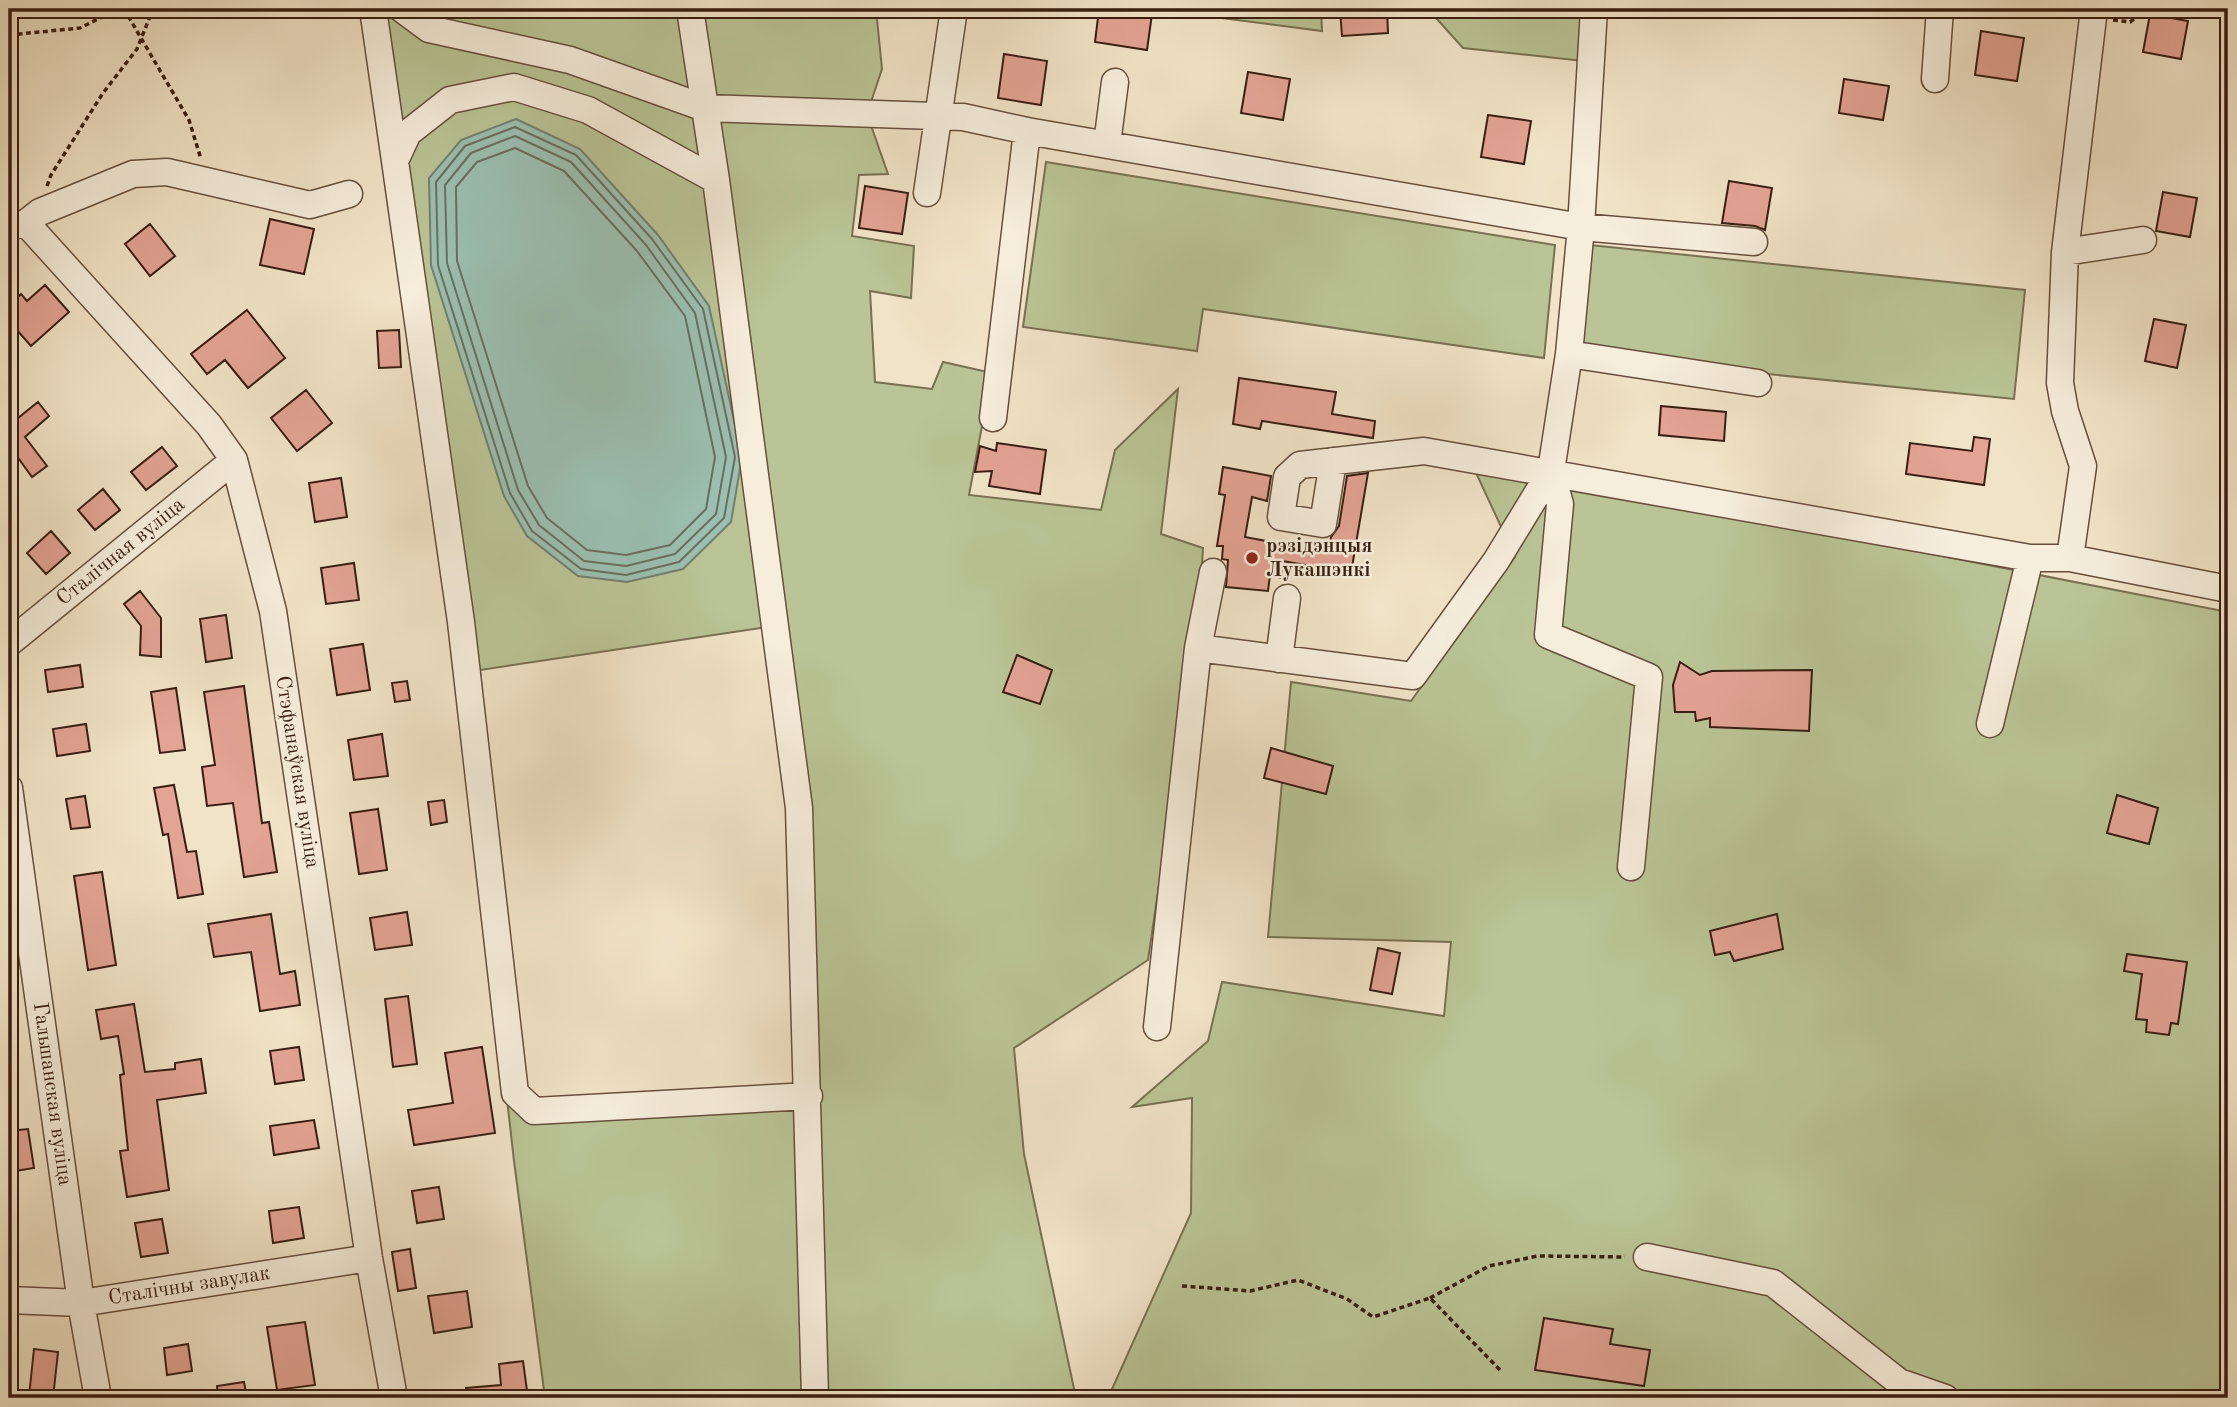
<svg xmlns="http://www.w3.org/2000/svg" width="2237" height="1407" viewBox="0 0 2237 1407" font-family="'Old Standard TT',serif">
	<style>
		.green { fill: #bac496; stroke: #797152; stroke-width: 2; fill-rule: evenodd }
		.water { fill: #9bbfb0; stroke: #737f70; stroke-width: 2 }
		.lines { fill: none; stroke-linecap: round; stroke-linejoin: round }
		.shore { stroke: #6a6e60; stroke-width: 2 }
		.building { fill: #e3a395; stroke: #381e0f; stroke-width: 2 }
		.minor-casing { stroke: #664f3d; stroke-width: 29 }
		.path { stroke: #381e0f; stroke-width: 3.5; stroke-dasharray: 5 3.5; stroke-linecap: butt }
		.minor { stroke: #f6eddb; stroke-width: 26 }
		.poi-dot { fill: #8f2418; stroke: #f6eddb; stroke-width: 2.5 }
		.labels { text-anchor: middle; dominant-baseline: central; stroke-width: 5; stroke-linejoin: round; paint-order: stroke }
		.poi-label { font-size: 21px; font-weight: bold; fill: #381e0f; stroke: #f6eddb; text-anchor: start }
		.street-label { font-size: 21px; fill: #381e0f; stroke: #f6eddb }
	</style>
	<rect width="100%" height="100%" fill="#f1e3c7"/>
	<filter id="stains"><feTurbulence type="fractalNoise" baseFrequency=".00286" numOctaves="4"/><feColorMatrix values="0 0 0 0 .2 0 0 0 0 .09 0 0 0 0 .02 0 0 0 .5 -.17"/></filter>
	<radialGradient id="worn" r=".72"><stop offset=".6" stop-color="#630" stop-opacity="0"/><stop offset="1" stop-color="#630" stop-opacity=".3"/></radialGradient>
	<!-- green -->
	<path class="green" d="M369,9H876L882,69L867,114L888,174L859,175L852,236L914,246L911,298L870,291L875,382L932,389L943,362L992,373L969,495L1101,510L1115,450L1178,389L1161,534L1203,548L1199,613L1148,960L1014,1048L1024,1154L1076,1398H545L514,1161L485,905ZM774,626L809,1096L534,1111L515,1093L480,670Z
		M1151,9H1321L1322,31Z
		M1428,9H1584L1583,61L1463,48Z
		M1046,162L1555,245L1544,358L1203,309L1197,351L1023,327Z
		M1590,245L2025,290L2014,399L1579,355Z
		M1472,464L2228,612V1398H1108L1191,1213L1192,1098L1132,1107L1208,1041L1222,982L1444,1016L1451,942L1268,937L1291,682L1411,701L1515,557Z"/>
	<!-- water -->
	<path class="water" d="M516,119L580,149L658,235L709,306L742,457L731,522L683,569L627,582L578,576L527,536L504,496L431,265L429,178L461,140Z"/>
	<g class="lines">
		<!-- shore -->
		<path class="shore" d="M515,127L576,155L652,239L703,309L735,457L724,518L679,562L626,575L581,569L532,531L510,493L438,265L436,182L465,146Z
			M515,136L571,162L646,245L695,313L726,457L716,514L675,554L626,566L584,561L539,525L518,490L447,263L445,185L471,153Z
			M515,148L564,171L637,251L685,316L715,457L706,509L670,545L626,555L587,550L547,518L528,486L457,261L456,187L477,162Z"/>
	</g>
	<!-- building -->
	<path class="building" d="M1099,9L1152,14L1147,50L1095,42Z
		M1340,9H1387L1388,33L1342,36Z
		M2150,14L2188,21L2181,59L2143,52Z
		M1981,31L2024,38L2017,81L1975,75Z
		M1004,54L1047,61L1041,105L998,98Z
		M1248,72L1290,79L1283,120L1241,113Z
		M1844,79L1889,86L1883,120L1839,113Z
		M1488,115L1531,121L1524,164L1481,157Z
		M1729,181L1772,188L1765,230L1755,226L1722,223Z
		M865,186L908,193L902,234L859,228Z
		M2163,192L2197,198L2190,237L2156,231Z
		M270,219L314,229L304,274L260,265Z
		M150,224L175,256L150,276L125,244Z
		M45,285L69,312L31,346L9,321V305L21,294L27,301Z
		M247,310L285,358L248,388L225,360L207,374L191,354Z
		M2154,319L2186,325L2177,368L2145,361Z
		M399,330L401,367L379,368L377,331Z
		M1239,378L1336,392L1332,414L1375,421L1373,438L1262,421L1260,429L1233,424Z
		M306,390L332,423L297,451L271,418Z
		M38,402L49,416L25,437L47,466L32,477L11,448L9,450V417L13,422Z
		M1661,406L1726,412L1724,441L1659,435Z
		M1974,437L1990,439L1984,485L1906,474L1910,443L1972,451Z
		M997,443L1046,450L1040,494L989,486L992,471L975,472L980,446L996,451Z
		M162,447L177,466L146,490L131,472Z
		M1223,467L1271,476L1267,501L1252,497L1245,537L1329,553L1331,537L1339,526L1347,476L1368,473L1351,573L1282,561L1281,578L1270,575L1268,591L1226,587L1228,560L1222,559L1223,546H1217L1225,495L1219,494Z
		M341,478L347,517L315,522L309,483Z
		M103,489L120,510L95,530L78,510Z
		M51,531L70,553L46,574L27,553Z
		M354,563L359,600L326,604L321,568Z
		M140,591L161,618V657L140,655L141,626L124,604Z
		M226,615L232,658L206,662L200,619Z
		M363,644L370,690L337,695L330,649Z
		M1017,655L1052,670L1040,704L1003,692Z
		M1680,662L1700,675L1712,671L1812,670L1809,731L1710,727V718L1696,721L1695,712H1675L1673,685Z
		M80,665L83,687L48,692L45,670Z
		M407,681L410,700L395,702L392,683Z
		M244,686L262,823L269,822L277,872L244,877L233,803L207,806L202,767L215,765L204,692Z
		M176,688L185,750L160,753L151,692Z
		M86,724L90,751L57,756L53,729Z
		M382,734L388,776L354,780L348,740Z
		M1271,748L1333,766L1326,794L1264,778Z
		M174,785L187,852L196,851L203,894L178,898L168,834L163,835L154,788Z
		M2117,795L2158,808L2149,844L2107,833Z
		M85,796L90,827L71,829L66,799Z
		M444,800L447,822L431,825L428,802Z
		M378,809L387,870L359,874L350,813Z
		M102,872L116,965L88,970L74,876Z
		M407,912L412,945L375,950L370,918Z
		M271,914L280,974L295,971L300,1005L260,1011L251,952L214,957L208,924Z
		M1777,914L1783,949L1734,961L1730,952L1715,955L1710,931Z
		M1378,948L1400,953L1392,994L1370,990Z
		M2127,954L2187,962L2178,1024L2171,1023L2169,1035L2146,1032L2147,1020L2136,1019L2142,974L2124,971Z
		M408,996L417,1064L393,1067L385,999Z
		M134,1004L145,1072L175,1069V1063L201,1059L206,1093L157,1100L169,1190L127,1197L120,1151L128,1150L120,1075L124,1074L118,1036L101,1039L96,1010Z
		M299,1047L304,1080L275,1084L270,1051Z
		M482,1047L495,1133L414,1145L408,1110L453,1103L445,1053Z
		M314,1120L319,1148L274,1155L270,1126Z
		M28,1129L34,1168L9,1172V1131Z
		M439,1187L444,1219L417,1223L412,1191Z
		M299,1207L304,1238L273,1243L269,1211Z
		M162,1219L168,1253L141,1257L135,1223Z
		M410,1249L416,1288L398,1291L392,1252Z
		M467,1291L472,1327L434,1333L428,1296Z
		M1544,1318L1613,1329L1610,1344L1650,1350L1644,1386L1535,1370Z
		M305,1322L315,1385L277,1390L267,1327Z
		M188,1344L192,1371L167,1375L164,1348Z
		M34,1349L58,1352L53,1398L29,1396Z
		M523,1361L528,1398H466V1388L501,1385L499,1364Z
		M244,1382L247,1398H218L217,1386Z"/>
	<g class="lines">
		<defs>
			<path id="minor" d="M373,9L395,161
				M402,9L429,29L570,60L705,108L963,117L1027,131L993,418
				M690,9L716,180L799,808L815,1398
				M1594,9L1581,227L1569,354L1551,471L1560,504L1548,635L1649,677L1631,867
				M1935,79L1940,9
				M1027,131L1581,227L1754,242
				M1107,144L1115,82
				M716,180L588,110L514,87L450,100L408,133L395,161L461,622L515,1093L534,1111L809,1096
				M927,193L954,9
				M26,223L209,425L234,460L273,611L369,1258L394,1398
				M11,226L26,223L40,212L133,174L167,172L310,205L349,194
				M2065,252L2143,240
				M1569,354L1758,383
				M1333,461L1323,524L1281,517L1287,477L1300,465L1424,451L2030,558H2070L2228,589
				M2070,558L2083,466L2065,411L2060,383L2065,252L2094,9
				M9,643L234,460
				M1198,648L1213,572
				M1279,659L1287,598
				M1990,724L2030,558
				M9,788L81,1303L98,1398
				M1157,1027L1198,648L1413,676L1496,561L1551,471
				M1647,1257L1773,1283L1899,1382L1945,1398
				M9,1300L81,1303L369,1258"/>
		</defs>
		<!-- minor casing -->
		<use href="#minor" class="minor-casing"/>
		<!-- path -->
		<path class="path" d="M124,9L189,120L201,159
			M2113,20L2130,22L2148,9
			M9,35L80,28L118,9
			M47,186L51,175L103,93L137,49L153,9
			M1182,1286L1250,1291L1298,1280L1347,1299L1373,1317L1430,1298L1501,1371
			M1430,1298L1489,1266L1538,1256L1625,1257"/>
		<!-- minor -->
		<use href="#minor" class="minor"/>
	</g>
	<!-- markers -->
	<circle class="poi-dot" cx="1252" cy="558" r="7"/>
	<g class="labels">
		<!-- poi labels -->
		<g class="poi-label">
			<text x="1266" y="546">рэзідэнцыя<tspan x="1266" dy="24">Лукашэнкі</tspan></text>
		</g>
		<!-- street labels -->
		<g class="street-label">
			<text transform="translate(121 552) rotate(-39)">Сталічная вуліца</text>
			<text transform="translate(297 772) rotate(81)">Стэфанаўская вуліца</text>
			<text transform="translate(52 1094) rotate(82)">Гальшанская вуліца</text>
			<text transform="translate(189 1286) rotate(-9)">Сталічны завулак</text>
		</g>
	</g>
	<!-- margin -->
	<rect width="2237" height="1407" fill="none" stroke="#f1e3c7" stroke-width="35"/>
	<rect x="10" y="10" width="2216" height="1386" fill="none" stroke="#381e0f" stroke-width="3.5"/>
	<rect x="18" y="18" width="2202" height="1372" fill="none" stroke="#381e0f" stroke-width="2"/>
	<rect width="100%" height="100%" filter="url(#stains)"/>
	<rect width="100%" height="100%" fill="url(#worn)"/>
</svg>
